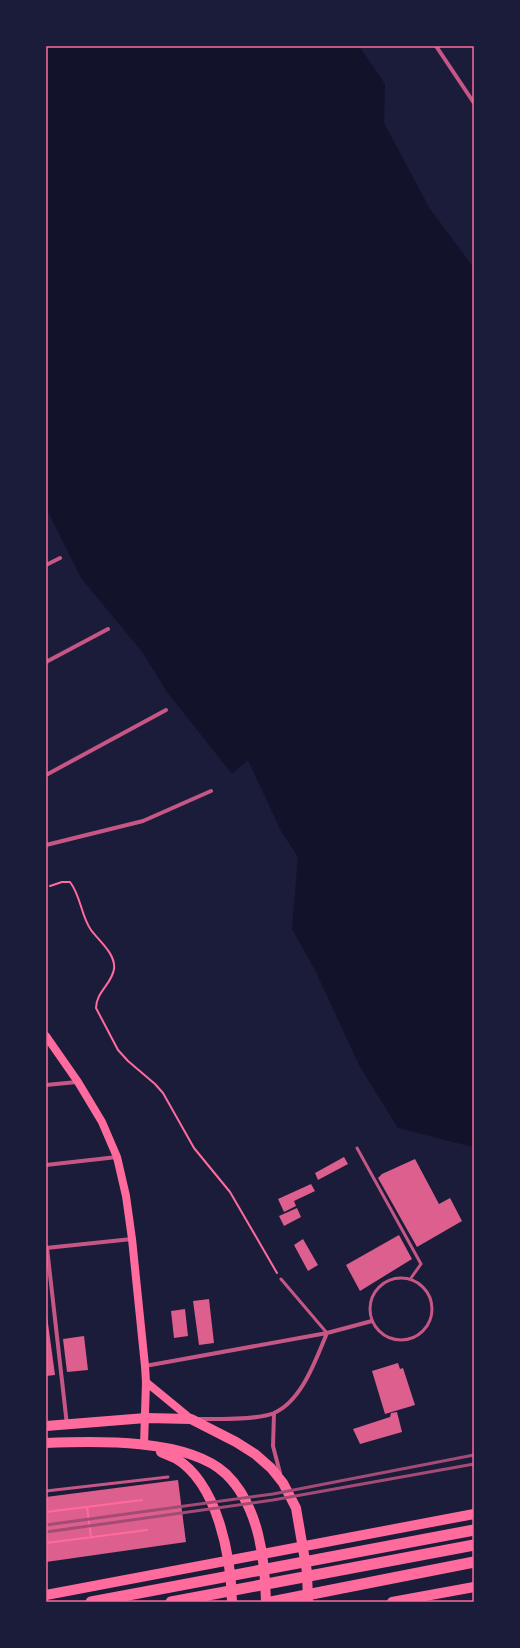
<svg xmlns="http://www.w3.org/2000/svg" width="520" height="1648" viewBox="0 0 520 1648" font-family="Bitter,serif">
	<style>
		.water { fill: #12122b }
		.building { fill: #dd5f8e }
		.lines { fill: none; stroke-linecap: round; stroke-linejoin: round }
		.path { stroke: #ff6b9d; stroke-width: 2 }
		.service { stroke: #c65784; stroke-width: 3 }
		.minor { stroke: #c65784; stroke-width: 4 }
		.secondary { stroke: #ff6b9d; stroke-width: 8 }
		.primary { stroke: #ff6b9d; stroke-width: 10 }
		.trunk { stroke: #ff6b9d; stroke-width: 11 }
		.rail { stroke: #a44b75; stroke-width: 3 }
		.neatline { fill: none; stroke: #ff6b9d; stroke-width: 1.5 }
	</style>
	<rect width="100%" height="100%" fill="#1b1b3a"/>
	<!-- water -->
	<path class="water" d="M46,46H359L385,84L384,123L430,209L474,268V1149L473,1147L398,1128L359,1065L315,970L292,929L298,857L281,831L248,760L232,774L167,692L143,653L81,578L46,508Z"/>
	<!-- building -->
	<path class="building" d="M344,1157L348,1164L318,1180L315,1173Z
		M415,1159L439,1204L450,1198L462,1221L417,1247L378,1178L382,1174Z
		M311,1184L315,1191L294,1201L296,1206L284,1212L278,1199Z
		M297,1208L301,1217L284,1226L279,1216Z
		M399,1235L412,1259L360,1291L346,1265Z
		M303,1239L318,1265L308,1271L294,1245Z
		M209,1299L214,1343L199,1345L193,1301Z
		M185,1309L188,1336L174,1338L171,1311Z
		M46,1316H47L55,1375L46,1376Z
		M84,1336L88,1370L67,1372L63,1339Z
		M398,1363L400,1369L403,1368L415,1405L385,1414L372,1371Z
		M397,1412L402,1432L360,1444L353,1429L390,1417L391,1413Z
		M178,1480L186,1542L46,1562V1497Z"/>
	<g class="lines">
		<!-- path -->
		<path class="path" d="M50,886L62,882H70C81,896 81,916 91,930C99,941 116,954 114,969C112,984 96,992 96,1008L118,1050L128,1061L155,1084L163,1093L194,1148L230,1192L277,1273
			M87,1507L91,1537
			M46,1512L142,1500
			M46,1543L147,1530"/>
		<!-- service -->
		<path class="service" d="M357,1148L421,1264L411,1278
			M370 1309a31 31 0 1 1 62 0a31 31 0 1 1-62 0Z
			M281,1279L327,1333
			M46,1491L168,1477"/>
		<!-- minor -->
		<path class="minor" d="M436,46L474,103
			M46,565L60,558
			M46,662L108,629
			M46,775L166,710
			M46,845L143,821L211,791
			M46,1085L77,1082
			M46,1165L117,1157
			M46,1248L132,1239
			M47,1248L67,1425
			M145,1366L327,1333L372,1321
			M274,1413L273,1446L280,1473
			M197,1419C216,1419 258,1420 274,1413C302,1401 316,1359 327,1333"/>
		<!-- secondary -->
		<path class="secondary" d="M46,1036L78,1082L102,1122L117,1157L126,1196L132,1239L145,1366L146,1382L144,1445
			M146,1382L191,1419"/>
		<!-- primary -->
		<path class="primary" d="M46,1426L146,1418L191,1419L236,1442L255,1454L271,1468L283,1483L296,1508L307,1572L308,1602
			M46,1443C95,1441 188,1438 226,1474C259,1506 265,1559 266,1602
			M161,1452C165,1454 170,1456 175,1458C218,1483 231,1557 232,1602
			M46,1595L474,1514
			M392,1602L474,1587"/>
		<!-- trunk -->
		<path class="trunk" d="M91,1602L474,1530
			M171,1602L474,1545
			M271,1602L474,1562"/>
		<!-- rail -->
		<path class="rail" d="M46,1525L273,1494L474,1455
			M46,1532L273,1500L474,1464"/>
	</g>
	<!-- border -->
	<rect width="520" height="1648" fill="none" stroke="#1b1b3a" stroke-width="94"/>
	<rect x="47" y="47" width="426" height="1554" class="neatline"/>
</svg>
